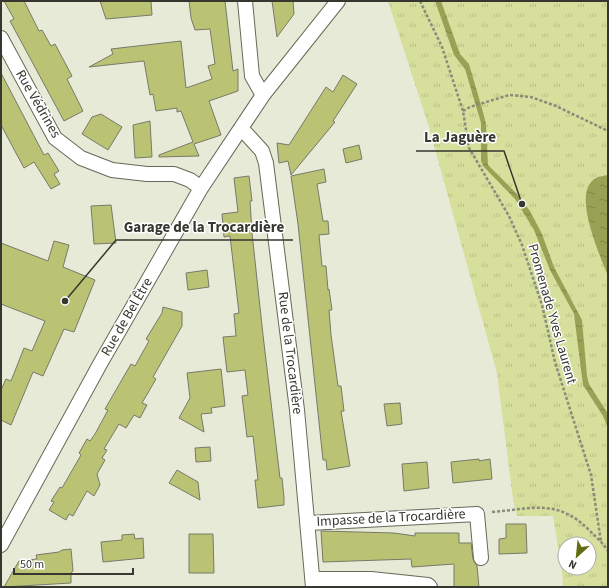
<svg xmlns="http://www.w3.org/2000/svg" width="609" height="588" viewBox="0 0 609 588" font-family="'Source Sans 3',sans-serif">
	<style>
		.park { fill: url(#park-tufts); fill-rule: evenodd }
		.water { fill: url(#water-ripples) }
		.building { fill: #bac374; stroke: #777a69 }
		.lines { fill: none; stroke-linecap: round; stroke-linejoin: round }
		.minor-casing { stroke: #666957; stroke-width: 16 }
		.path { stroke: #898b7d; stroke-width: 2.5; stroke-dasharray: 3 2; stroke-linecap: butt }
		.minor { stroke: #fff; stroke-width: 14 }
		.labels { text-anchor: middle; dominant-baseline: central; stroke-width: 3; stroke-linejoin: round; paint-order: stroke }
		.street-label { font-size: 14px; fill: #36372f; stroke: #fff }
		.leader { fill: none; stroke: #36372f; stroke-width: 1.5 }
		.callout-dot { fill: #36372f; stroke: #fff; stroke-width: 1.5 }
		.callout-label { font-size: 15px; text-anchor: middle; font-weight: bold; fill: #36372f; stroke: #fff; stroke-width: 3; stroke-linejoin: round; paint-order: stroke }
	</style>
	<defs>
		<pattern id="park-tufts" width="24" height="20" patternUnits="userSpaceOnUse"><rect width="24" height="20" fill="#d6df9b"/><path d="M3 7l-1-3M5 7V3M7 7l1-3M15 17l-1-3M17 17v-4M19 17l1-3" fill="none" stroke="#b8c086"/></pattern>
		<pattern id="water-ripples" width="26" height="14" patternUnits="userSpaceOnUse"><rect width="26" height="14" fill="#99a254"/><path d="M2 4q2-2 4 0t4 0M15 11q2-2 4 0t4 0" fill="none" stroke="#7e8546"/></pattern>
	</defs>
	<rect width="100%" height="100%" fill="#e7ead7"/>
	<!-- park -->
	<path class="park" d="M388,1H608V587H563L562,572L553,516H517L513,499L497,373L428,124ZM565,544H589V568H565Z"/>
	<!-- water -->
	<path class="water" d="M435,1H441L460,54L469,64L483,112L486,124L488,165L517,194L530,211L542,234L554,267L582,320L587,376L589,384L608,414V428L603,416L583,385L574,314L550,270L534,230L515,199L484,167L481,161V123L465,69L454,55Z
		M608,175V276C601,257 570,192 596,178C599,176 605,176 608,175Z"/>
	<!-- building -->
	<path class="building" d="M4,1H24L39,31L42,30L51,46L55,44L72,76L67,79L83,111L64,121L10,21L14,19Z
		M100,1H151L152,15L106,19Z
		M189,1H225L233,71L238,69V91L209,101L221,135L194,144L199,156L159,157V155L193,142L181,111L177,112V108L156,111L153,94L150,95L144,61L89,67L113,54L111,49L181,41L186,88L212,79L208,66L215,64L210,29L195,30L191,18Z
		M272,1H293L294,14L277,37Z
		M1,73L44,155L48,153L59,171L54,174L60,184L51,189L34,162L24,168L1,125Z
		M343,75L357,84L333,121L335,122L291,175L288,161L279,163L277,143L289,145L326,87L333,92Z
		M101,114L122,127L108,150L82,134L92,117Z
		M150,121L152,157L135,158L133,125Z
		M359,145L362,159L346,163L343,149Z
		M324,169L326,182L317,184L323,221H328L329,234L319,235L322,266H326L328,290L329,289L332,310H329L331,335L338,386H341L344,411H341L350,466L327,470L326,460H323L298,224L291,176Z
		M249,176L252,201H250L252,233L263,335L280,478H282L284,498V505L258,508L255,480H258L253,436L247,437L242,396L248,395L245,370L227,372L223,337L236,336L234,314L239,313L230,236L224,237L222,214L238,212L234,178Z
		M111,205L116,243L94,244L91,206Z
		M54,241L69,245L63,267L95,280L74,332L64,329L43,376L33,372L11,425L1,420V390L6,379L11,381L24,348L32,351L45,321L1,304V243L48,261Z
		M207,270L209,287L188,290L186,273Z
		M163,307L182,312V326L153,377L156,379L142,403L147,405L140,418L134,415L126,428L119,424L104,449L107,450L102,458L105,460L97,474L100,485L94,496L87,491L73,516L69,514L66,520L49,510L54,502L51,501L60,487L62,488L81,455L79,453L87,439L90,441L95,434L108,410L105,409L131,364L135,366L149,341L146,339L162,313Z
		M221,369L225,406L211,408L212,413L201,414L204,432L179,418L190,398L187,373Z
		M400,403L402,424L387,426L384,404Z
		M210,447L211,461L196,462L195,448Z
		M479,459V461L490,459L492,479L453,483L451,462Z
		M427,462L429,488L404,491L402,464Z
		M177,470L198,482L200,500L169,483Z
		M506,524H526L527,553L499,554V539L506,538Z
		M321,531L394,533L415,536V533H459V543H471L473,559L477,566L479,587H454V564L412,567L411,559L323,562Z
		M134,534L135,539L143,538L144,558L103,562L101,542L122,540V535Z
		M189,534H213L214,573H189Z
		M71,549L73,571L71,573V583L4,587L19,561L37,559L36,555L59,552L62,550Z"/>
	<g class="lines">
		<defs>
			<path id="minor" d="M245,1L252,76L263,95
				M1,38L55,138L81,158L112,170L147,174H174L190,180L201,188
				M241,128L262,151L266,163L297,410L313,587
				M309,523L477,514L481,558
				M1,545L100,364L201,188L263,95L338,1
				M313,579H371L428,585L430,587"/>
		</defs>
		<!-- minor casing -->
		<use href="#minor" class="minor-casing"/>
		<!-- path -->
		<path class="path" d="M420,1L442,47L463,111L469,148L509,216L522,245L542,305L555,362L591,475L601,542
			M463,111L470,107L509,95L531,97L556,106L608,131
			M492,512C532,509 557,498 589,530C596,537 603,543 608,551"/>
		<!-- minor -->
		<use href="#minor" class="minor"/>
	</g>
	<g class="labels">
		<!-- street labels -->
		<g class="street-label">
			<text transform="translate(38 104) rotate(60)">Rue Védrines</text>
			<text transform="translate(552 314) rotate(74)">Promenade Yves Laurent</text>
			<text transform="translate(127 317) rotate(-60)">Rue de Bel Être</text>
			<text transform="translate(290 353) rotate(83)">Rue de la Trocardière</text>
			<text transform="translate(391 518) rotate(-3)">Impasse de la Trocardière</text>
		</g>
	</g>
	<!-- callouts -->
	<path class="leader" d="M522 204L504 151H416M65 301L116 240H293"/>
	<g class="callout-dot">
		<circle cx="522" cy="204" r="4"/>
		<circle cx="65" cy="301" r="4"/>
	</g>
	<g class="callout-label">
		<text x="460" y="142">La Jaguère</text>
		<text x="204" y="232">Garage de la Trocardière</text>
	</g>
	<!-- border -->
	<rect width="609" height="588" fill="none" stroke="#36372f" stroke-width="4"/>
	<!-- north arrow -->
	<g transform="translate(577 556) rotate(207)"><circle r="19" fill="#ffffff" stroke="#afafac"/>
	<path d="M0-3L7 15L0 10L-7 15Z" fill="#646c10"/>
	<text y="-6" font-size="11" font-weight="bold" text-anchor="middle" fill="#36372f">N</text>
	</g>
	<!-- scale -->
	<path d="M14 568v6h119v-6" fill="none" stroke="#36372f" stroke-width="2"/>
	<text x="20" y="568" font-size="12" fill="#36372f" stroke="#ffffff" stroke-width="3" paint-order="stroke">50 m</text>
</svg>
